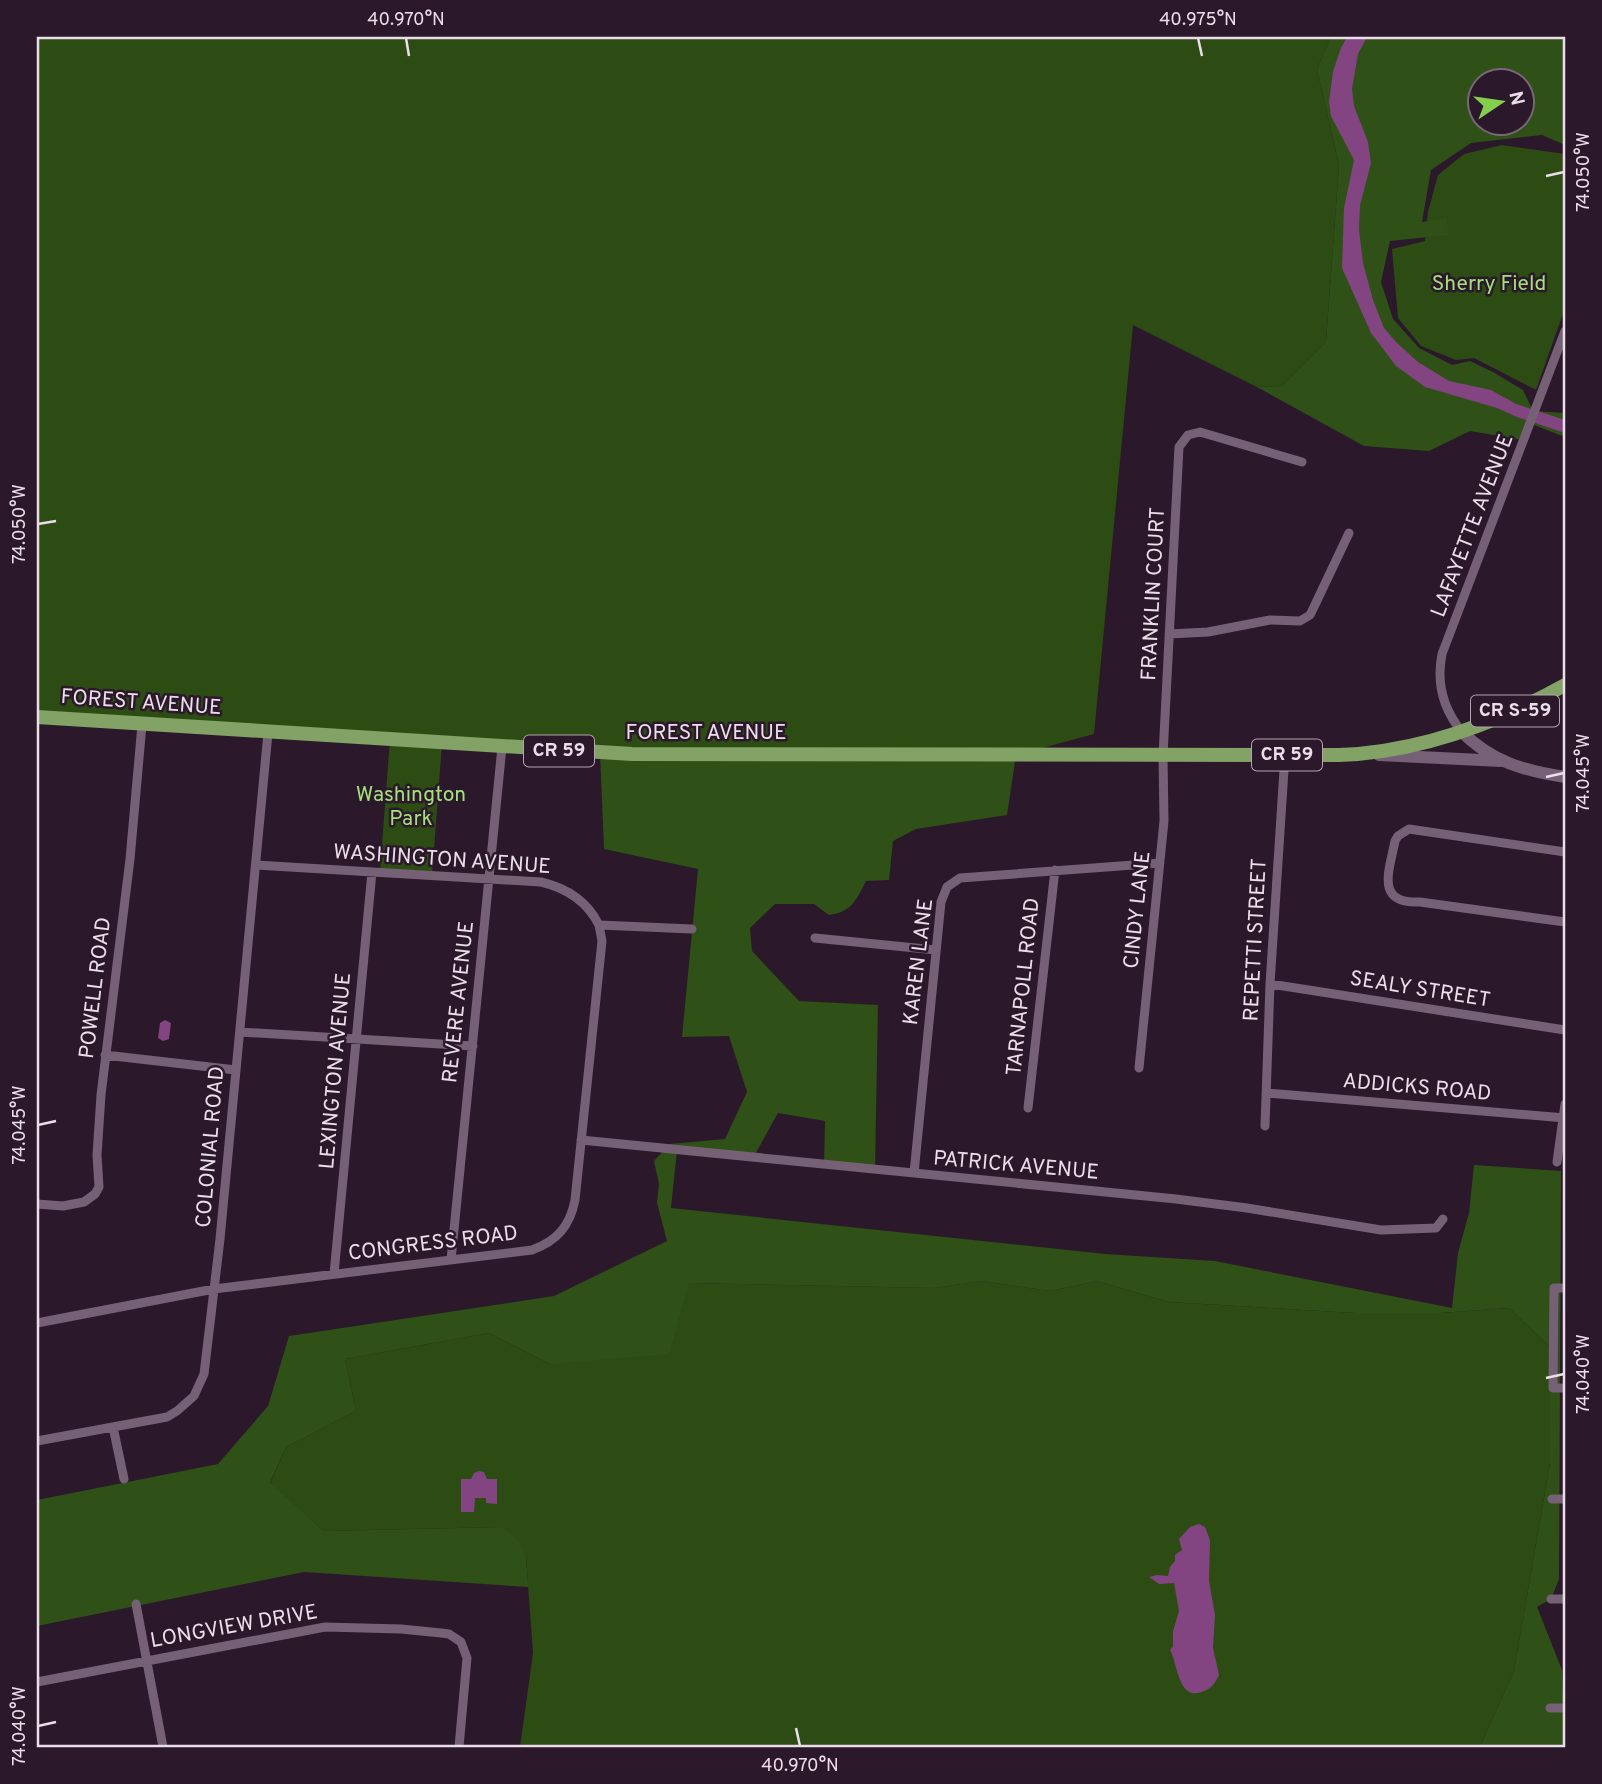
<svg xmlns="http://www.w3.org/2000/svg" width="1602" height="1784" viewBox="0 0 1602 1784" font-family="Overpass,sans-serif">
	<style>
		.green { fill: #2c4c14 }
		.forest { fill: #2f5016; fill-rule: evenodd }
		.water { fill: #824582 }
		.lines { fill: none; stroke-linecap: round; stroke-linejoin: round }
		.street { stroke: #766075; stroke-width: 9 }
		.secondary { stroke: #766075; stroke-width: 12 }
		.primary { stroke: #82a365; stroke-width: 14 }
		.ticks { fill: none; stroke: #ebdeea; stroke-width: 2.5 }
		.labels { text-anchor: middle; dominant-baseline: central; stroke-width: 5; stroke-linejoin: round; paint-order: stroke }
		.shield { fill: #2b182b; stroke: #b1a3b1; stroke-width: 2 }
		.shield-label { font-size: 19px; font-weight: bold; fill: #ebdeea }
		.park-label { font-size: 21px; fill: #a2e07a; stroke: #2b182b }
		.street-label { font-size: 21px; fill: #ebdeea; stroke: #2b182b }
		.neatline { fill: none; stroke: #ebdeea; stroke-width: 2.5 }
		.ticks-label { font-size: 18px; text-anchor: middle; fill: #ebdeea }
	</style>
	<rect width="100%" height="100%" fill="#2b182b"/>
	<!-- green -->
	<path class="green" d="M37,37H1331L1317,69L1339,165L1326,342L1281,387L1255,386L1133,325L1094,734L1016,755L442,744L432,875L380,871L390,740L37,717Z
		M1502,145L1565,154V308L1536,390L1474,358L1456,360L1421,346L1398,318L1392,249L1425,241L1428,212L1438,175L1464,154Z
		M981,1281L1050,1291L1097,1281L1169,1302L1356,1313H1440L1509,1308L1550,1347V1463L1514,1671L1480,1747H520L533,1653L526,1556L502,1527L324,1531L270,1484L286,1447L356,1411L345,1359L489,1333L550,1364L689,1283L935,1288Z"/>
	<!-- forest -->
	<path class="forest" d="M1331,37H1565V145L1542,135L1471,143L1431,170L1422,222L1447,218L1448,235L1390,241L1381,282L1393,319L1419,348L1452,365L1470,361L1493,372L1523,390L1533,411L1565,413V437L1531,424L1523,440L1470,431L1429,451L1364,446L1255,386L1281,387L1326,342L1339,165L1317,69ZM1480,80H1522V122H1480Z
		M600,753L1016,755L1007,815L916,829L893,841L889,880L866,881C856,901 851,912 829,915L814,904H775L750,928L752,951L799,1001L878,1005L875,1170L824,1165L825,1121L778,1113L753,1158L677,1150L671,1208L1105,1254L1215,1261L1452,1308L1458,1253L1469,1213L1474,1165L1561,1171L1559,1579L1551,1599L1537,1607L1562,1670L1565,1747H1480L1514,1671L1550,1463V1347L1509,1308L1440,1313H1356L1169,1302L1097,1281L1050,1291L981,1281L935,1288L689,1283L669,1354L550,1364L489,1333L345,1359L356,1411L286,1447L270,1483L324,1531L502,1527L519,1541L526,1556L533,1653L528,1587L304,1572L37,1626V1500L218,1464L268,1406L289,1336L554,1296L667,1241L657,1203L659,1184L654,1161L670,1144L725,1139L747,1092L729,1036L682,1037L698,869L604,849Z"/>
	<!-- water -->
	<path class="water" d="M1347,37H1367L1358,54L1352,89L1354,106L1368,142L1371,163L1360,205L1359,230L1363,263L1373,300L1384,328L1397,343L1418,362L1449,381L1491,390L1516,404L1565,420V433L1517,417L1497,408L1425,387L1396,366L1371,333L1342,268L1344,208L1354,160L1331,116L1329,102L1333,71L1341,48Z
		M165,1020L171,1023L169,1039L163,1041L158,1038L160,1023Z
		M479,1471L484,1472L487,1479H497V1504L486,1503V1498H475L474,1512H461V1479H471L474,1473Z
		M1199,1524L1205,1527L1210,1540L1209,1581L1215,1615L1213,1648L1219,1675C1216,1682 1212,1688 1204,1691C1178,1703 1178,1664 1170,1650L1173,1646V1631L1179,1611L1174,1583L1159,1584L1149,1577L1157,1575L1168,1576L1170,1567L1175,1561V1555L1182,1550L1179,1539L1190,1527Z"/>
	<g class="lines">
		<!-- street -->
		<path class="street" d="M1169,634L1208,632L1270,620L1300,621L1310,615L1313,609L1349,533
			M1462,732C1443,709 1436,684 1442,654L1565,331
			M1565,852L1409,829L1398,836L1395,841C1389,872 1375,904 1420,902L1565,922
			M256,865L541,882C567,888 587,901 599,925L692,929
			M815,938L936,950
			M1270,984L1565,1030
			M240,1032L473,1046
			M105,1055L236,1070
			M1139,1068L1164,821L1163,755L1179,447L1188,435L1200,432L1302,462
			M1266,1093L1565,1118
			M1028,1108L1055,870
			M1265,1126L1270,984L1285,755
			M581,1140L1176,1199L1247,1208L1381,1230L1436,1228L1443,1219
			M1557,1162L1565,1104
			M914,1173L941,902L947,887L960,878L1160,863
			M37,1204L63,1206L84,1202L95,1194L99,1187L97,1155L101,1095L130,859L142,725
			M451,1260L502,747
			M334,1274L372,872
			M1565,1288H1554L1553,1388H1565
			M37,1323L214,1289L532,1250C557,1241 570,1226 575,1200L602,941L599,925
			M113,1427L124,1479
			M37,1441L167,1417L177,1411L194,1396L204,1374L220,1239L268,733
			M1552,1499H1565
			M1551,1599H1565
			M136,1604L163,1747
			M37,1682L325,1627L401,1629L441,1633L449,1634L461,1642L467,1658L459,1747
			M1550,1708H1565"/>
		<!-- secondary -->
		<path class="secondary" d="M1462,732C1492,762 1525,771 1565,777
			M1379,755L1501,761"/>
		<!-- primary -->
		<path class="primary" d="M37,717L632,754L1339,755C1420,752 1495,724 1565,685"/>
	</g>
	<!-- ticks -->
	<path class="ticks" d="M406,38L409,56M1198,38L1202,56M1546,176L1564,172M38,524L56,521M1546,777L1564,773M38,1125L56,1121M1546,1378L1564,1374M38,1726L56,1722M796,1728L800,1746"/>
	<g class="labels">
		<!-- shield labels -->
		<g class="shield">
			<rect x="1471" y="695.5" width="88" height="31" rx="5"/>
			<rect x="524" y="735.5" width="70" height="31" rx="5"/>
			<rect x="1252" y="739.5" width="70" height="31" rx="5"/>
		</g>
		<g class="shield-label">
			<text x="1515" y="711">CR S-59</text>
			<text x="559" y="751">CR 59</text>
			<text x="1287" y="755">CR 59</text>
		</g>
		<!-- park labels -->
		<g class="park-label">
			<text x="1489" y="284">Sherry Field</text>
			<text x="411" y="795">Washington<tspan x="411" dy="24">Park</tspan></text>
		</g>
		<!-- street labels -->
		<g class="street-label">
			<text transform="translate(1473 526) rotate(-69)">LAFAYETTE AVENUE</text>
			<text transform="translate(1154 594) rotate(-87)">FRANKLIN COURT</text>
			<text transform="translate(141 703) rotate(4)">FOREST AVENUE</text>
			<text x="706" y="733">FOREST AVENUE</text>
			<text transform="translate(442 860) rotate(4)">WASHINGTON AVENUE</text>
			<text transform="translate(1138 910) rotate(-84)">CINDY LANE</text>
			<text transform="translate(1256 940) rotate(-87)">REPETTI STREET</text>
			<text transform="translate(919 962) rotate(-83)">KAREN LANE</text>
			<text transform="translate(1024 987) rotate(-84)">TARNAPOLL ROAD</text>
			<text transform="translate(96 988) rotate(-83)">POWELL ROAD</text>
			<text transform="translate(1420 990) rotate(9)">SEALY STREET</text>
			<text transform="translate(459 1002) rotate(-84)">REVERE AVENUE</text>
			<text transform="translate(336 1071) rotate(-85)">LEXINGTON AVENUE</text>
			<text transform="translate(1417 1088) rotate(5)">ADDICKS ROAD</text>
			<text transform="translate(211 1147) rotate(-85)">COLONIAL ROAD</text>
			<text transform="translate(1016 1166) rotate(5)">PATRICK AVENUE</text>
			<text transform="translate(433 1244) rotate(-7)">CONGRESS ROAD</text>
			<text transform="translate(234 1627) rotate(-10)">LONGVIEW DRIVE</text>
		</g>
	</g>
	<!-- border -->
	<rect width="1602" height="1784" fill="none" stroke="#2b182b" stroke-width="77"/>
	<!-- north arrow -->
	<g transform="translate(1501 102) rotate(77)"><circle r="33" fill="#2b182b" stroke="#786777" stroke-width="2"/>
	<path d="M0-5L12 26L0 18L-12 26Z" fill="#84cf4d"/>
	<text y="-10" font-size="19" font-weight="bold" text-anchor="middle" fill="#ebdeea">N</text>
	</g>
	<rect x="38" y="38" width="1526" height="1708" class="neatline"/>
	<g class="ticks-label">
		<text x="406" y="25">40.970°N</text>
		<text x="1198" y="25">40.975°N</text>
		<text transform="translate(1583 172) rotate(-90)" y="6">74.050°W</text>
		<text transform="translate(19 524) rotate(-90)" y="6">74.050°W</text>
		<text transform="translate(1583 773) rotate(-90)" y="6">74.045°W</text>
		<text transform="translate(19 1125) rotate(-90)" y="6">74.045°W</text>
		<text transform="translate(1583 1374) rotate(-90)" y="6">74.040°W</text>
		<text transform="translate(19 1726) rotate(-90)" y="6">74.040°W</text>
		<text x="800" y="1771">40.970°N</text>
	</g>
</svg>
